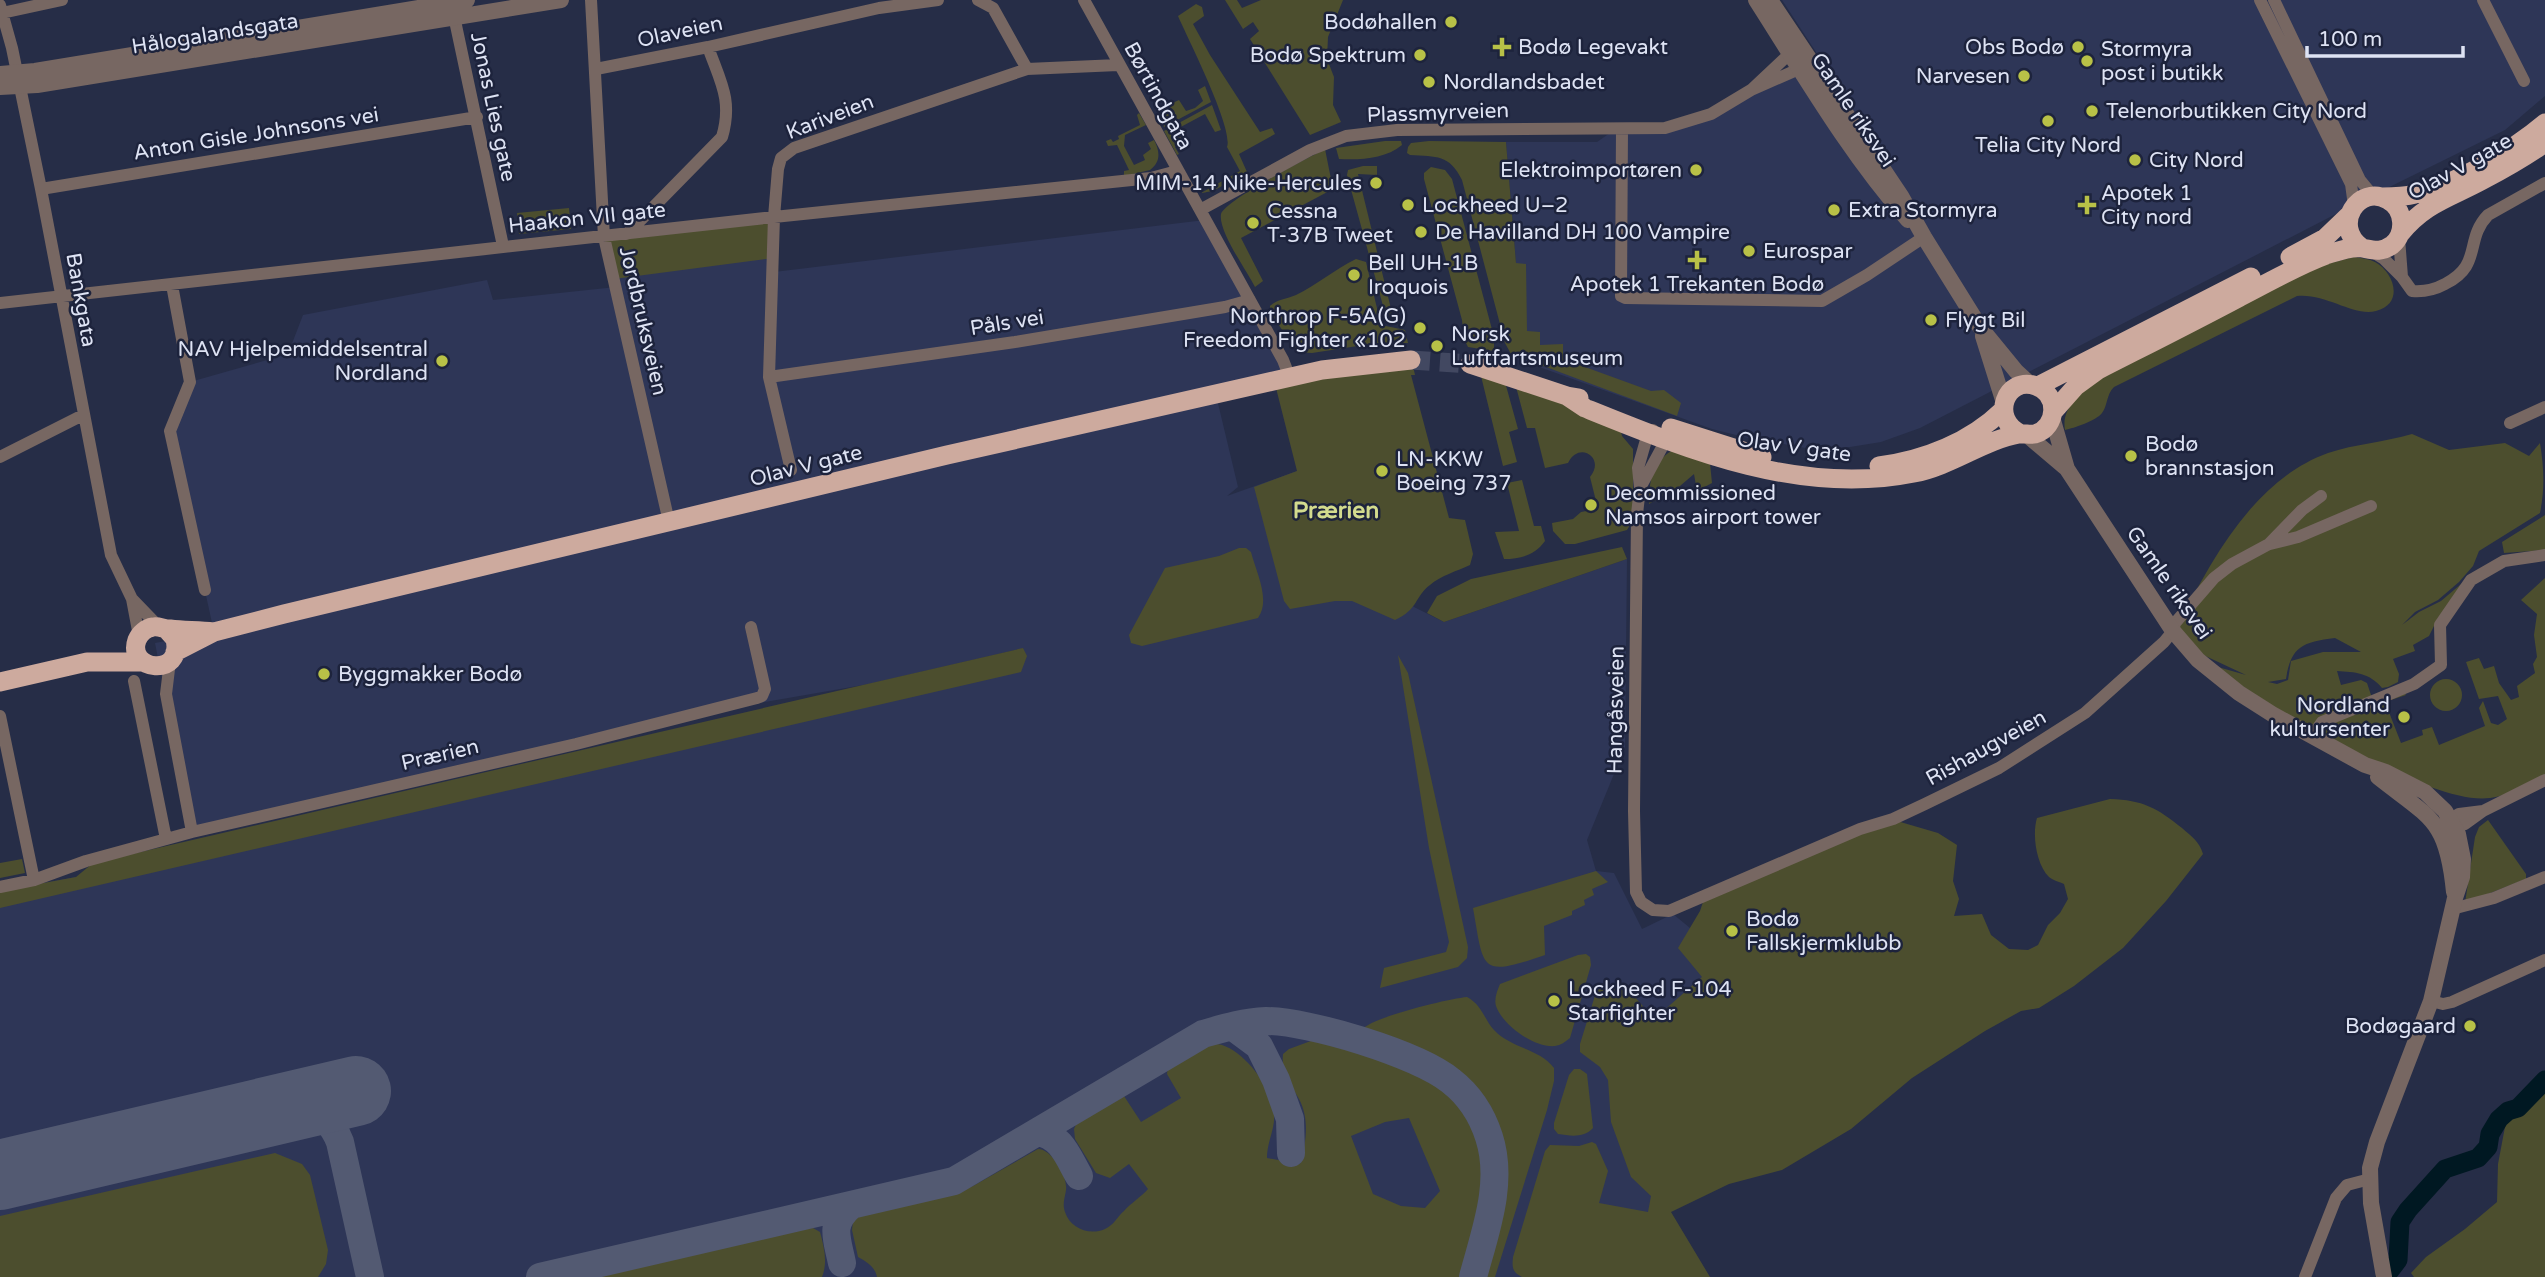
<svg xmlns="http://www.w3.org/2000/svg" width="2545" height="1277" viewBox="0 0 2545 1277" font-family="'Varela Round',sans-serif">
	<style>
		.built { fill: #2e3657 }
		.green { fill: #4c4e2e; fill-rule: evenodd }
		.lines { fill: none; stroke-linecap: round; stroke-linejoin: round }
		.river { stroke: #001822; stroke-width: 19 }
		.taxiway { stroke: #535a72; stroke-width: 28 }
		.runway { stroke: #535a72; stroke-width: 70 }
		.trunk-tunnel { stroke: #424861; stroke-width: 19; stroke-dasharray: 19 10; stroke-linecap: butt }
		.minor { stroke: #776762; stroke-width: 12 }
		.tertiary { stroke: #776762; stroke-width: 16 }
		.trunk { stroke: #cdaa9e; stroke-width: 19 }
		.poi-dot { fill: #b8c147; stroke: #1d233c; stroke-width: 2.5 }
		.labels { text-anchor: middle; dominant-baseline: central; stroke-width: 5; stroke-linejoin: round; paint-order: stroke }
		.poi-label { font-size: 21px; fill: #dee3f4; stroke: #1d233c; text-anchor: start }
		.street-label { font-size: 21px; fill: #dee3f4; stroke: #1d233c }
		.neighbourhood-label { font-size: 23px; font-weight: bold; fill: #d3db8e; stroke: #1d233c }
	</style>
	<rect width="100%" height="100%" fill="#262d47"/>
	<!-- built -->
	<path class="built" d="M1782,0H2545V96L2505,130L2363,200L1920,428L1881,442L1850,447L1811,449L1744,437L1712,429L1514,358L1516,263L1506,142H1597L1620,126L1667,123L1694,116L1783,73L1829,72Z
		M774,217V272L1205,220L1287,367L1216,395L1238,487L1227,496L1297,471L1414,607L1444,622L1627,559L1625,747L1587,840L1596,871L1614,873L1642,929L1673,914L1735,965L1662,1197L1688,1277H0V891L76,877L753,723L1025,648L869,684L695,714L192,832L155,643L214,632L170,431L190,382L288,354L303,315L487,280L493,300L616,287L604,237Z"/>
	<!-- green -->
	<path class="green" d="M1225,0H1237L1242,8L1261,0H1343L1328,37L1327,59L1334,77L1333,105L1341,122L1310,135L1250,39L1259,31L1253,22L1243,29Z
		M1196,4L1202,7L1204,16L1193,24L1210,55L1260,132L1272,128L1275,134L1239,154L1247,172L1213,191L1201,193L1240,171L1227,147C1234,129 1188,39 1178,16Z
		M1205,86L1211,102L1164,127L1158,110L1179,100L1186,111L1195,108L1203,101L1198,90Z
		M1212,105L1221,130L1215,132L1205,114L1177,129L1183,142L1175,147L1179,154L1177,155L1164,131Z
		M1139,113L1146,125L1125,135L1124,146L1134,165L1145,160L1143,155L1151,149L1148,143L1154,140C1160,151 1161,162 1150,170L1124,176V171L1129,170L1117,145L1108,146L1106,141L1111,139L1113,142L1119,139L1118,136L1140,125L1137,115Z
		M1385,141H1401L1402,145C1385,159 1361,160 1339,159L1336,148Z
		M1429,141L1506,142L1516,263L1526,264L1527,331L1540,332V345L1563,344V359L1651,391L1664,390L1681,403L1677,416L1511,354L1505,343L1462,180C1449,154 1437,157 1410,155L1407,153L1408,147L1411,143Z
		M1325,149L1333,189L1241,238L1263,281L1255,287C1247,271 1218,231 1221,214C1225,200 1308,158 1325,149Z
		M1363,166H1377V175L1358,174L1393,317L1403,319L1404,325L1393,322L1385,313L1347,175L1348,170Z
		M1431,167L1445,170L1452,179L1494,337V351L1468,347L1464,339L1462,320L1424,179V173Z
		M569,208L571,229L519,234L517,213Z
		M774,217V258L614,279L604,237Z
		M2354,257C2361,258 2369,259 2375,262C2395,273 2404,304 2376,311C2354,317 2326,293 2297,296L2114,387C2106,395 2108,405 2102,413C2096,421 2074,428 2065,430C2061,408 2080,395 2094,380L2315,267Z
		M1356,259L1366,262L1381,325L1405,330L1408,343H1377L1312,353L1297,352L1270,312V306C1277,299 1287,299 1296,295C1317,285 1335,269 1356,259Z
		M1413,366L1415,375H1411L1449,518L1465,520L1473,554L1470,565C1457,571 1440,576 1430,585C1415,596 1418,610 1395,620L1352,601H1335L1290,609L1284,601L1254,487L1297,471L1276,388L1359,371Z
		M1481,376L1505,382L1518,429L1509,432L1517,462L1503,466Z
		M1515,383L1620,426L1622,436L1633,449V520L1627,530L1575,544H1565L1553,531L1552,523L1573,519L1581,512L1598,509L1590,477C1606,458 1579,440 1568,463L1545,468L1535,428H1527Z
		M2412,434L2449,450L2505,443L2529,456L2540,443C2544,468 2545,488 2540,513L2479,551L2473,566L2459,582L2438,600L2415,612L2402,625L2419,612L2441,601L2467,579L2438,618L2429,636L2413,645L2415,651L2393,659L2399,674L2398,682L2388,687L2382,688C2370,673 2355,672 2337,671L2341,685L2361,680L2367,683L2372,698L2319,719L2311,726L2284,714L2211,665L2246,675L2199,653L2177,627C2211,561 2253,480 2328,453C2355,444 2385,442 2412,434ZM2335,638L2361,652H2323L2291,661L2288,680L2277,684L2268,682L2286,679C2291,646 2303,642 2335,638Z
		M1673,450L1710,463L1712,483L1697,491L1694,474L1680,486L1649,504C1649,481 1652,462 1673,450Z
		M1522,480L1534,526H1541L1545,541C1535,555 1521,559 1504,559L1495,532L1519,531L1507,483Z
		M2545,515V550L2504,553L2502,542Z
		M1622,547L1627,559L1444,622L1427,613L1437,596L1471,579Z
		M1239,548H1246L1251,552C1256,572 1271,600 1258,618L1142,646L1131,643L1129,635L1165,568L1219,556Z
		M2545,578V774C2528,784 2510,796 2490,798C2445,804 2360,754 2319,733L2323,724L2403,690L2406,695L2385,702L2401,743L2423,735L2422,730L2432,727L2439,745L2485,726L2479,708L2483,701L2491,723L2498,725L2507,719L2498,696L2479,699L2466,662L2479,658L2484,669L2494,666L2499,683L2511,700L2519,697L2517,686L2535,673L2533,664L2537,657L2534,635L2537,614L2521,600Z
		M1023,648L1027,656L1021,672L0,908V891L76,877L93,863Z
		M1398,655L1408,673L1468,947L1467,958L1458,967L1380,988L1384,968L1446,952L1449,942L1429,848Z
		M2430 695a16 16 0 1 1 32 0a16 16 0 1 1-32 0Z
		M2110,799C2143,800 2157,808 2182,828C2192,837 2199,841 2203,854L2166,901L2123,948L2074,986L2039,1008L2021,1011L1985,1031L1912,1078L1851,1129L1782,1170L1729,1184L1671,1212L1710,1277H1522C1512,1272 1512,1267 1513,1257L1545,1151L1550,1145L1579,1146L1592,1142L1596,1144L1608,1171L1599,1203L1648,1212L1651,1196L1631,1177L1611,1122L1608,1080L1600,1067L1580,1052V1044L1597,989L1604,983L1627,992L1629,990L1654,1019L1702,977L1678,948L1700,911L1705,896L1860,829L1897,821L1938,833L1957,845L1953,881L1959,899L1954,916L1982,914L1991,935L2009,949L2028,950L2038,945L2048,925L2060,913L2068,899L2064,884C2060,882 2052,880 2049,877C2036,864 2032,834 2037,818Z
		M2488,820L2526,874V879L2465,903L2475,837L2479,827Z
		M22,859L25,873L0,878V863Z
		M1596,871L1608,882L1592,889L1594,895L1584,900L1585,905L1572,911V915L1544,926L1545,955C1479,978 1484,970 1473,908Z
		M1586,954L1590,957L1591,965L1570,1038C1565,1042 1561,1045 1555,1046C1535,1048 1503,1026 1496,1006C1494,999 1497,991 1500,984L1578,955Z
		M1467,997C1482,1005 1484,1019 1494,1030C1512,1049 1539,1048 1554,1068V1081L1547,1110L1495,1277H1484C1508,1189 1531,1107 1433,1055C1411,1044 1384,1038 1361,1030C1373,1017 1447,999 1467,997Z
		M1319,1038C1380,1059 1457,1070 1478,1140C1484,1159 1485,1179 1482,1199C1477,1225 1469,1251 1462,1277H877C875,1267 867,1262 858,1257L852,1230L853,1221L860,1215L950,1195L973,1186L1038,1149C1052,1149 1068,1177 1066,1190C1065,1198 1062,1203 1065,1212C1070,1228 1089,1236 1105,1229C1114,1225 1117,1217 1124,1211C1131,1203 1141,1197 1148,1189L1129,1164L1110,1178L1096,1173L1075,1139L1074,1129L1078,1120L1088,1113L1122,1093L1141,1122L1181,1098L1167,1074L1168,1066C1181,1057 1206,1040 1222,1045C1245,1052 1272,1088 1274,1111C1276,1128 1267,1141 1267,1158L1300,1164C1306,1144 1310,1119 1299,1099C1290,1083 1281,1074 1283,1054L1289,1049ZM1409,1118L1440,1191L1425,1208L1401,1206L1373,1194L1351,1136L1385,1122Z
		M1574,1069H1580L1587,1074L1593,1128C1584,1138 1571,1136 1558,1134L1554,1129V1123L1569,1075Z
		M2545,1085V1277H2414L2411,1273L2426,1257L2465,1229L2497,1202L2498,1164L2508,1111L2518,1108Z
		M275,1153L302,1164L310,1175L328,1250L326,1264L318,1277H0V1216Z
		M813,1228L820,1232C824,1247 828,1262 822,1277H595L802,1229Z"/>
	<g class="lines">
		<!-- river -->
		<path class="river" d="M2385,1277L2398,1260L2400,1222L2408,1210L2445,1169L2478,1158L2488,1147L2490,1134L2499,1119L2508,1111L2518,1108L2545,1080"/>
		<!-- taxiway -->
		<path class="taxiway" d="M1232,1026L1259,1046L1276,1080L1290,1119L1291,1153
			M300,1104C320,1113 332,1121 340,1142L370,1277
			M1037,1132C1061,1135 1068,1157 1079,1176
			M842,1263C837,1238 829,1225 850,1206
			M540,1277L954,1181L1203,1034C1224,1028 1244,1022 1266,1021C1309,1021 1418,1054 1451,1081C1469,1095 1482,1115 1489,1137C1504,1183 1485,1232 1473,1277"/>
		<!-- runway -->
		<path class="runway" d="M0,1175L356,1091"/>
		<!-- trunk-tunnel -->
		<path class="trunk-tunnel" d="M1411,360L1470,364"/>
		<!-- minor -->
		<path class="minor" d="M591,0L604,237L669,522
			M978,0L993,8L1027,69
			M1084,0L1283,360L1290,378
			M2260,0L2351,184L2354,206
			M2274,0L2360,180L2374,197
			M2483,0L2524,81
			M0,5L12,48L41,189L111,555L132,599L159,627
			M2,13L62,0
			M454,16L503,246
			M596,69L708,47L879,8L938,0
			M1622,129L1621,292V296L1625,298L1822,301L1867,275L1924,237
			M41,189L477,117
			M1200,210L1310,150L1346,136L1397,130L1665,128L1711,114L1751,90L1799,69L1807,57L1791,55L1784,59L1751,90
			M627,234L722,137C733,100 720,81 708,47
			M2371,251L2384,259L2402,277L2399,238
			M2402,277L2412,291C2424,292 2434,290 2445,284C2483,265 2464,240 2488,215L2545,183
			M172,285L190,382L170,431L205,590
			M0,303L774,217L1151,178L1177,171
			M769,377L1015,342L1225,307L1250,300
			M2510,423L2545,407
			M1653,430L1648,433L1638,468L1640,488L1637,514L1634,811L1636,892L1641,902L1653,910L1669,911L1860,829L1893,819L1925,804L1999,768L2085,713L2164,642L2173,631L2175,623L2214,578L2232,564L2269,544L2302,510L2321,496
			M0,457L83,415
			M791,470L769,377L774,217L778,169L781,158L794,148L1027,69L1118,65
			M1640,488L1666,440L1665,436
			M2270,544L2298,537L2371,506
			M132,599L139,636
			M170,661L166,694L192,832L576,744L757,698L762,696L765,689L751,627
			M134,681L166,839
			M0,716L34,880L86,861L192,832
			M2312,736L2322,722L2414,684L2441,665L2440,625L2471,580L2504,561L2545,555
			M2444,823L2459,814L2483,811
			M2446,830L2465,824L2483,811L2545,780
			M0,887L34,880
			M2452,909L2494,898L2545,877
			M2431,1001L2443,1004L2452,1002L2545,960
			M2305,1277L2336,1198L2347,1185L2370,1179"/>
		<!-- tertiary -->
		<path class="tertiary" d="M1756,0C1804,75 1849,153 1908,220
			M1770,0L1901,196L1924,237L1980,327L2016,371L2031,385
			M0,74L35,71L467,0
			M0,87L37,85L561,0
			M1983,336L2004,403
			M2052,417L2067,469L2173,631L2198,660L2239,693L2272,714L2365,765L2386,772L2425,792L2445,811L2458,834L2463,859L2462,877L2455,898L2431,1001L2377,1142L2370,1168L2371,1203L2384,1277
			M2027,435L2067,469
			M2378,777C2431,819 2447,819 2454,892"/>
		<!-- trunk -->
		<path class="trunk" d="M2382,197C2393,197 2404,197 2415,194C2455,185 2513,150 2545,123
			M2400,234C2425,203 2450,198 2483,180C2504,169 2525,157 2545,143
			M2290,257L2325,238L2349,215
			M1470,364L1567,396L1579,398
			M2038,386L2251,277
			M1567,396L1585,408C1689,450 1800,496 1914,473C1951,466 1984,440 2019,434C2024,433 2029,435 2035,434C2058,427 2059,394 2036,386C2006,375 1989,419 2021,434
			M2053,412L2076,386L2098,370C2145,346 2193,322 2240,297C2268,283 2296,266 2326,255C2336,252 2351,246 2362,248C2373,250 2381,253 2392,245C2406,234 2405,209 2388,200C2358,183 2332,226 2361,247
			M1671,428L1762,457
			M1879,466C1925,460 1970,442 2003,410
			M166,629L175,639C184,678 126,671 137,640C140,633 146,628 153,627C159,626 164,629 170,629C184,631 199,630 213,632
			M175,652L214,632L284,614L947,455L1322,370L1411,360
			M0,682L87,662H144"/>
	</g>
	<!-- markers -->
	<g class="poi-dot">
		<circle cx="1451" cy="22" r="7"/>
		<path d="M1498.5 36.5h7v7h7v7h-7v7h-7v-7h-7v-7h7z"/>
		<circle cx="2078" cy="47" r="7"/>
		<circle cx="1420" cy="55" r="7"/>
		<circle cx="2087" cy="61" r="7"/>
		<circle cx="2024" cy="76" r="7"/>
		<circle cx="1429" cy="82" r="7"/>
		<circle cx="2092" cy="111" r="7"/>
		<circle cx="2048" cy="121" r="7"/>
		<circle cx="2135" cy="160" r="7"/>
		<circle cx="1696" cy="170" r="7"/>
		<circle cx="1376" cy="183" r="7"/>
		<circle cx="1408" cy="205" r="7"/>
		<path d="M2083.5 194.5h7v7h7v7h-7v7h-7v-7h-7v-7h7z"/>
		<circle cx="1834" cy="210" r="7"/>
		<circle cx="1253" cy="223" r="7"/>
		<circle cx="1421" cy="232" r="7"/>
		<circle cx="1749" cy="251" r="7"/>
		<path d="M1693.5 249.5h7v7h7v7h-7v7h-7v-7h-7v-7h7z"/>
		<circle cx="1354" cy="275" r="7"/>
		<circle cx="1931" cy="320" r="7"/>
		<circle cx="1420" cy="328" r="7"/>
		<circle cx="1437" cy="346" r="7"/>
		<circle cx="442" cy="361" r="7"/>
		<circle cx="2131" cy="456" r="7"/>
		<circle cx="1382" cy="471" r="7"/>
		<circle cx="1591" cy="505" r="7"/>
		<circle cx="324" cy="674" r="7"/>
		<circle cx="2404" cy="717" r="7"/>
		<circle cx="1732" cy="931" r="7"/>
		<circle cx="1554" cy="1001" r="7"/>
		<circle cx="2470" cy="1026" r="7"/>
	</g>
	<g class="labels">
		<!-- poi labels -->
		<g class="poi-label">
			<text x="1437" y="22" text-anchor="end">Bodøhallen</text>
			<text x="1518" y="47">Bodø Legevakt</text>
			<text x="2064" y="47" text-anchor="end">Obs Bodø</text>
			<text x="2101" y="49">Stormyra<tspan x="2101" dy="24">post i butikk</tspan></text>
			<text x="1406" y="55" text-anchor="end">Bodø Spektrum</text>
			<text x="2010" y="76" text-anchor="end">Narvesen</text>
			<text x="1443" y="82">Nordlandsbadet</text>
			<text x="2106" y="111">Telenorbutikken City Nord</text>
			<text x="2048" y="145" text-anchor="middle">Telia City Nord</text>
			<text x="2149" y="160">City Nord</text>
			<text x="1682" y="170" text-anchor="end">Elektroimportøren</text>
			<text x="1362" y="183" text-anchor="end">MIM-14 Nike-Hercules</text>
			<text x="2101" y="193">Apotek 1<tspan x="2101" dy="24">City nord</tspan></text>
			<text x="1422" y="205">Lockheed U–2</text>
			<text x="1848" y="210">Extra Stormyra</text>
			<text x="1267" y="211">Cessna<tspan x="1267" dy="24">T-37B Tweet</tspan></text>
			<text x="1435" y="232">De Havilland DH 100 Vampire</text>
			<text x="1763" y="251">Eurospar</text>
			<text x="1368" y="263">Bell UH-1B<tspan x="1368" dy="24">Iroquois</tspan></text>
			<text x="1697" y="284" text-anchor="middle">Apotek 1 Trekanten Bodø</text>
			<text x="1406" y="316" text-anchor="end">Northrop F-5A(G)<tspan x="1406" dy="24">Freedom Fighter «102</tspan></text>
			<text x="1945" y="320">Flygt Bil</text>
			<text x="1451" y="334">Norsk<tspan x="1451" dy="24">Luftfartsmuseum</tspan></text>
			<text x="428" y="349" text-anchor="end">NAV Hjelpemiddelsentral<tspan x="428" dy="24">Nordland</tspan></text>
			<text x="2145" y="444">Bodø<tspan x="2145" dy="24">brannstasjon</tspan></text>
			<text x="1396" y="459">LN-KKW<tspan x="1396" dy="24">Boeing 737</tspan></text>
			<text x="1605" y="493">Decommissioned<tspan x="1605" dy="24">Namsos airport tower</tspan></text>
			<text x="338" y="674">Byggmakker Bodø</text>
			<text x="2390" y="705" text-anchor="end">Nordland<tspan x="2390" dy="24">kultursenter</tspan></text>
			<text x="1746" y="919">Bodø<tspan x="1746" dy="24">Fallskjermklubb</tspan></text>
			<text x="1568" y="989">Lockheed F-104<tspan x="1568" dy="24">Starfighter</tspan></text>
			<text x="2456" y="1026" text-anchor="end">Bodøgaard</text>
		</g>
		<!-- street labels -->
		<g class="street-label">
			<text transform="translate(680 32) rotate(-12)">Olaveien</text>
			<text transform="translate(215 34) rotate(-9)">Hålogalandsgata</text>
			<text transform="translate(1158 96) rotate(61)">Børtindgata</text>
			<text transform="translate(493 107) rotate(78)">Jonas Lies gate</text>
			<text transform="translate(1853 110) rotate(56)">Gamle riksvei</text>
			<text transform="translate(1438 113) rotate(-2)">Plassmyrveien</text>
			<text transform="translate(830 117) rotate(-21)">Kariveien</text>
			<text transform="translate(256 134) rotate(-9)">Anton Gisle Johnsons vei</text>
			<text transform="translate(2460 167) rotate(-29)">Olav V gate</text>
			<text transform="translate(587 218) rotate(-6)">Haakon VII gate</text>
			<text transform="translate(81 300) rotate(80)">Bankgata</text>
			<text transform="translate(643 321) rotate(77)">Jordbruksveien</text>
			<text transform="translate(1007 323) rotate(-9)">Påls vei</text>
			<text transform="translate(1794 447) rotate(8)">Olav V gate</text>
			<text transform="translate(806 466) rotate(-14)">Olav V gate</text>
			<text transform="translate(2169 583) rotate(55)">Gamle riksvei</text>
			<text transform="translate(1616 710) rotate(-89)">Hangåsveien</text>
			<text transform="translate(1986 748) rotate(-29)">Rishaugveien</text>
			<text transform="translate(440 755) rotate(-13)">Prærien</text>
		</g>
		<!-- neighbourhood labels -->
		<g class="neighbourhood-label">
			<text x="1336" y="511">Prærien</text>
		</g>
	</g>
	<!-- scale -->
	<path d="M2307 46v10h156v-10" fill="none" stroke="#dee3f4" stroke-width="3.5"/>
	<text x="2318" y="46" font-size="21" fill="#dee3f4" stroke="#1d233c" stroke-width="5" paint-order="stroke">100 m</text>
</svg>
